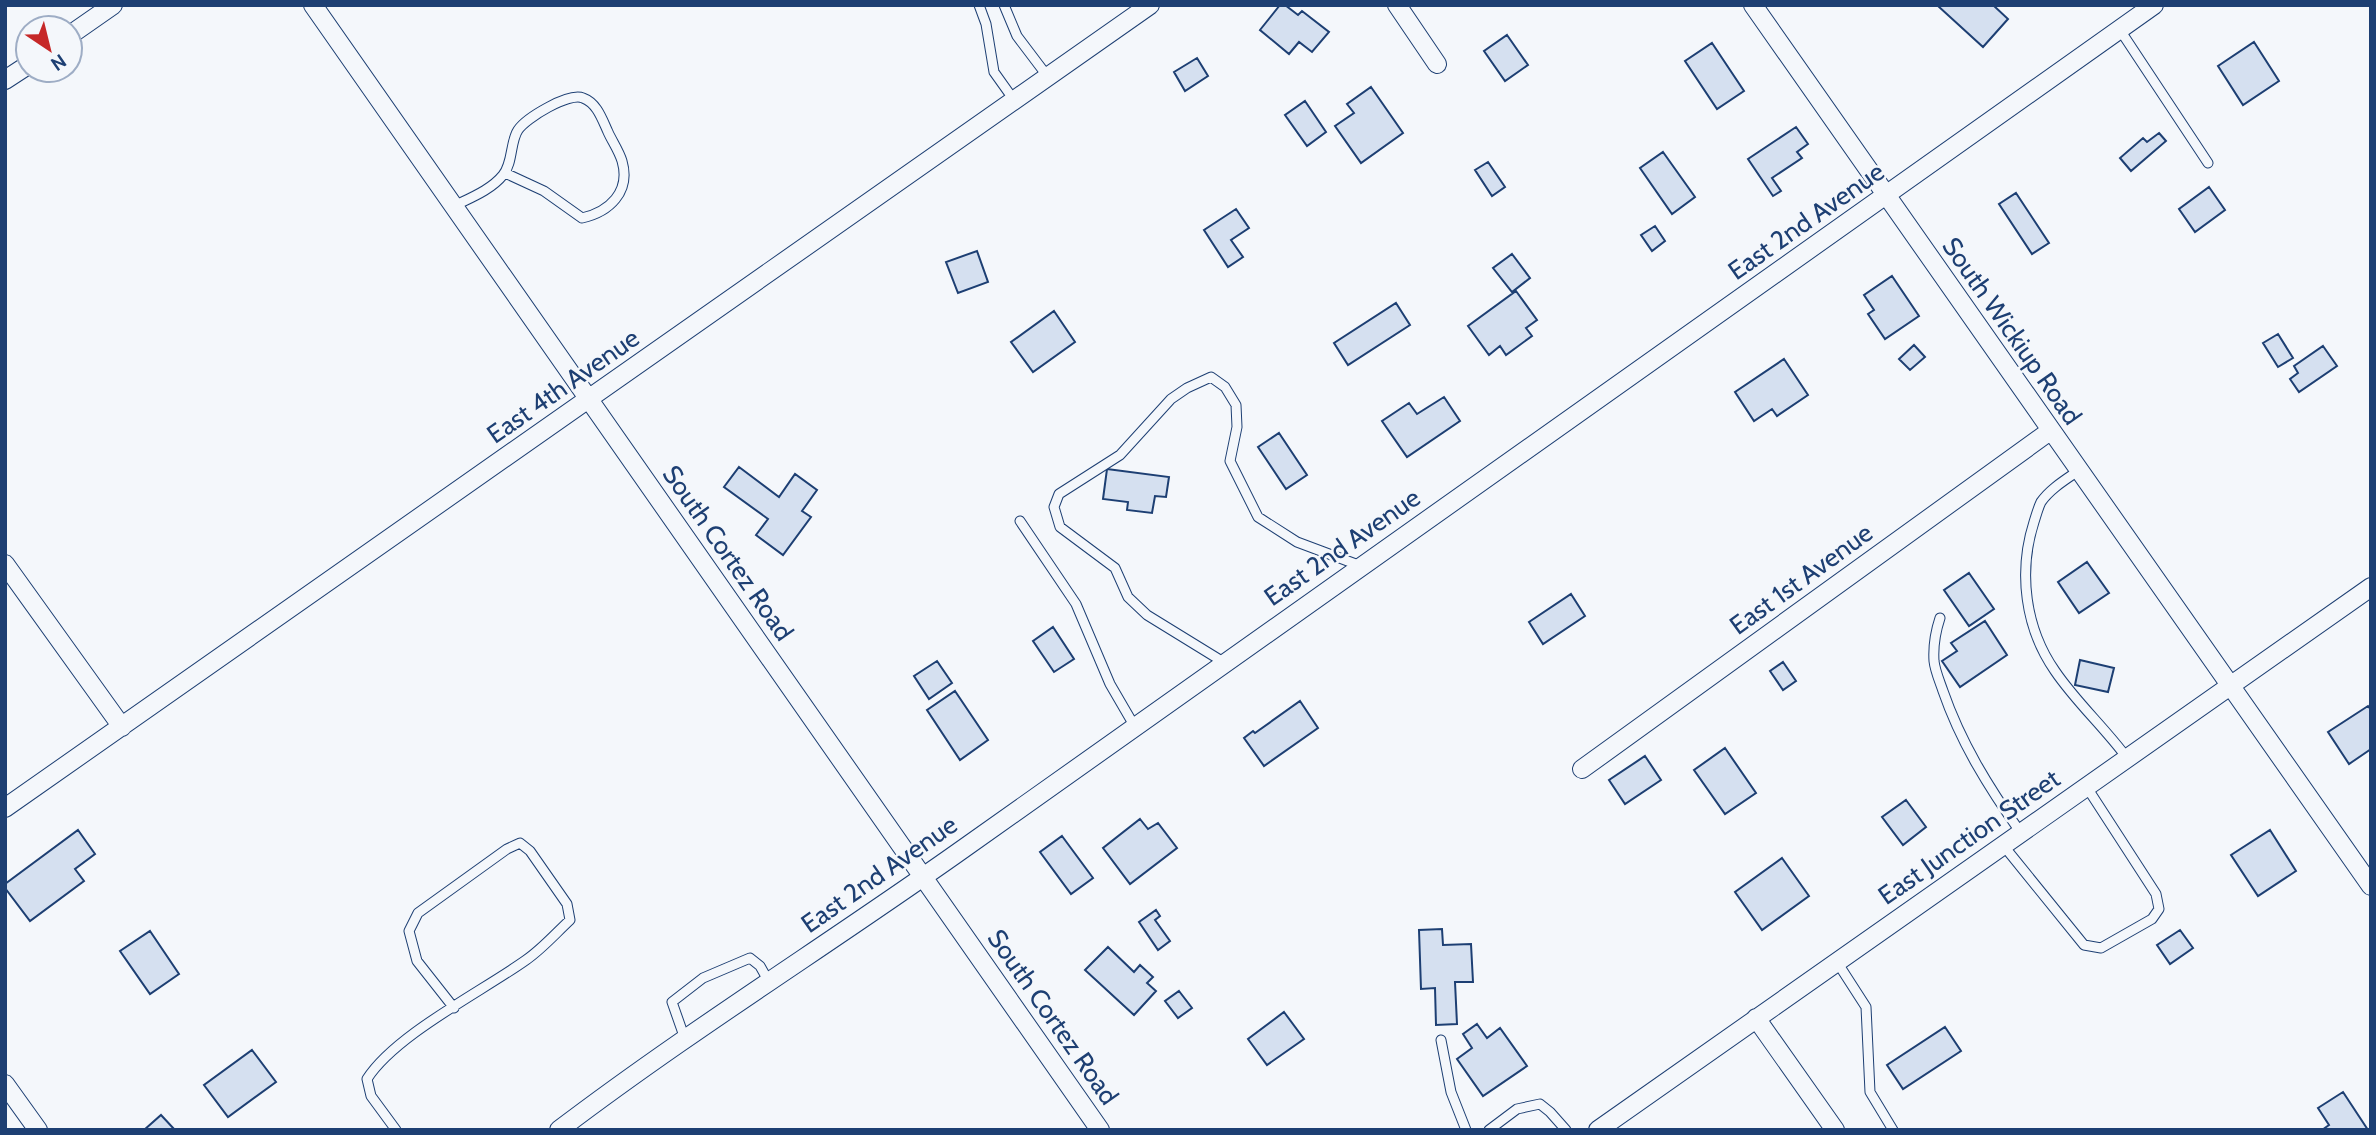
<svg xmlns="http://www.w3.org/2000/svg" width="2376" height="1135" viewBox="0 0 2376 1135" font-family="Cabin,sans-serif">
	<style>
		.building { fill: #d5e0f0; stroke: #1d3f73; stroke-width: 2 }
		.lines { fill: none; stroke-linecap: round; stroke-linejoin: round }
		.service-casing { stroke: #1d3f73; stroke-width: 11 }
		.minor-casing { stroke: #1d3f73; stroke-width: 20 }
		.service { stroke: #f4f7fb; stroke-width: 9 }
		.minor { stroke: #f4f7fb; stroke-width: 18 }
		.labels { text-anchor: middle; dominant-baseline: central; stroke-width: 5; stroke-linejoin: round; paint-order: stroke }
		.street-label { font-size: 26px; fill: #1d3f73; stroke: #f4f7fb }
	</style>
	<rect width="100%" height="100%" fill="#f4f7fb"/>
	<!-- building -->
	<path class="building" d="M1280,5H1285L1298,15L1302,11L1329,32L1312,52L1299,42L1289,54L1260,30Z
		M1993,5L2008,19L1983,47L1938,6Z
		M1507,35L1528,65L1505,81L1484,51Z
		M2254,42L2279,81L2243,105L2218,66Z
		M1712,43L1744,91L1717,109L1685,61Z
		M1197,58L1208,76L1185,91L1174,72Z
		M1371,87L1403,133L1361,163L1335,126L1354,113L1347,104Z
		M1305,101L1326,132L1307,146L1285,115Z
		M1796,127L1808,144L1797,152L1802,158L1772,178L1781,191L1773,196L1748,159Z
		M2159,133L2166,141L2131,171L2120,158L2143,138L2147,142Z
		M1663,152L1695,197L1672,214L1640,168Z
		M1488,162L1505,187L1492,196L1475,170Z
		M2209,187L2225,210L2195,232L2179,209Z
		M2016,193L2049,243L2032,254L1999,204Z
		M1236,209L1249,228L1231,240L1243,257L1228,267L1204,230Z
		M1655,226L1665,241L1652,251L1641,235Z
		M977,251L988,282L958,293L946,262Z
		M1512,254L1530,278L1512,292L1493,268Z
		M1892,276L1919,316L1885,339L1868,314L1874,310L1864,295Z
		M1516,291L1537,320L1526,328L1532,336L1506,355L1500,346L1489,355L1468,326Z
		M1396,303L1410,325L1348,365L1334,343Z
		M1054,311L1075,342L1033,372L1011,342Z
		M2278,334L2293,358L2278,367L2263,343Z
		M1914,345L1925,357L1910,370L1899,359Z
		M2323,346L2337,366L2299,392L2290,379L2298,373L2294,366Z
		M1784,359L1808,395L1777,416L1772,409L1754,421L1735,392Z
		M1444,397L1460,421L1407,457L1382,421L1409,403L1417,414Z
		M1279,433L1307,475L1286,489L1258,447Z
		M739,467L779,497L795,474L817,490L802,511L811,517L783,555L756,535L768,519L724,487Z
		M1107,469L1169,477L1166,497L1155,496L1152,513L1127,510L1128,502L1103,499Z
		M2087,562L2109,593L2079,613L2058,582Z
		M1969,573L1994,609L1969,626L1944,590Z
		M1571,594L1585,616L1543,644L1529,622Z
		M1985,621L2007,655L1960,687L1942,661L1957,651L1951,643Z
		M1053,627L1074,659L1054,672L1033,641Z
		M2080,660L2114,668L2108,692L2075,685Z
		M937,661L952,683L929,699L914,676Z
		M1783,662L1796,681L1783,690L1770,671Z
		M955,691L988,740L960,760L927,710Z
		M1300,701L1318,728L1264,766L1244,738L1253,731L1255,733Z
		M2368,706L2371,710V749L2349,764L2328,732Z
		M1725,748L1756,793L1725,814L1694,770Z
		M1645,756L1661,780L1625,804L1609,780Z
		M1906,800L1926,827L1903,845L1882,817Z
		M1140,819L1148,829L1158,823L1177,848L1130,884L1103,848Z
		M78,830L95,854L75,869L84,881L30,921L5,888V884Z
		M2270,830L2296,871L2258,896L2231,855Z
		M1062,836L1093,878L1071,894L1040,852Z
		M1782,858L1809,896L1762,930L1735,892Z
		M1156,910L1160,916L1155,920L1170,941L1158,950L1139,922Z
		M1442,929L1443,945L1471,944L1473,982H1455L1457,1024L1436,1025L1435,988L1421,989L1419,930Z
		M2180,930L2193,948L2170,964L2157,945Z
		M150,931L179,974L150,994L120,951Z
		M1108,947L1134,972L1140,965L1153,977L1147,983L1156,991L1134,1015L1085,970Z
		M1179,991L1192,1008L1178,1018L1165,1001Z
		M1284,1012L1304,1039L1267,1065L1248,1039Z
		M1477,1024L1487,1038L1500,1028L1527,1066L1483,1096L1457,1059L1472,1048L1463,1034Z
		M1945,1027L1961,1051L1903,1089L1887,1065Z
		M252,1050L276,1082L228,1117L204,1085Z
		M2343,1092L2368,1130H2322L2329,1125L2318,1108Z
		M161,1115L175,1130H144Z"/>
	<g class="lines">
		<defs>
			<path id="service" d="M979,5L986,24L994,72L1014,100
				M1004,5L1017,36L1048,77
				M2120,30L2208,163
				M454,206C470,198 491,190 503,175C513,163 510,142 518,130C526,118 569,92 583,98C597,103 602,119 608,132C612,141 619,151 622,161C631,192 609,212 582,218L544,191L505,173
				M2078,471C2065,480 2050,489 2041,502C2038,508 2036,516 2034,522C2018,572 2025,628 2055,671C2076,702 2105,728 2127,758
				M1020,521L1076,604L1110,684L1135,727
				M1940,618C1935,633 1933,645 1934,661C1935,671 1940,682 1943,691C1961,743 1989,788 2021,833
				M1225,663L1147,615L1128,597L1115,568L1060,527L1054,507L1059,494L1120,455L1171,399L1187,388L1211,377L1225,387L1236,405L1237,427L1230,461L1258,517L1297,542L1361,566
				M2003,845L2084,945L2101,948L2152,919L2159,909L2156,894L2086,786
				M1837,962L1866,1007L1870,1092L1893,1130
				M685,1039L672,1002L703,978L750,958L760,966L769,982
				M1441,1040L1451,1092L1466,1130
				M396,1130L371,1096L367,1079C395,1035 481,992 526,960C542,949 555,934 570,920L567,904L530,851L520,843L507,849L418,913L409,931L417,961L454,1008
				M1489,1130L1517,1109L1540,1104L1550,1112L1566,1130"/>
			<path id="minor" d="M313,5L1100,1130
				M1397,5L1437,64
				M1753,5L2371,886
				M70,35L113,5
				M5,80L28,65
				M5,564L122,727
				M1582,769L2050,431
				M5,808L1150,5
				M1756,1018L1835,1130
				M5,1084L38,1130
				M559,1130C692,1029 834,941 970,844C1364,564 1761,288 2154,5
				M1598,1130L2371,587"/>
		</defs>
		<!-- service casing -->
		<use href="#service" class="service-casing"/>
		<!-- minor casing -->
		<use href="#minor" class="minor-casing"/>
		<!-- service -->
		<use href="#service" class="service"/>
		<!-- minor -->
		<use href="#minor" class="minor"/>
	</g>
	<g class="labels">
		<!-- street labels -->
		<g class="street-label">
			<text transform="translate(1806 221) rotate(-35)">East 2nd Avenue</text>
			<text transform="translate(2012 331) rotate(55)">South Wickiup Road</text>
			<text transform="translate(563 386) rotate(-35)">East 4th Avenue</text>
			<text transform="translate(1342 547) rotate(-35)">East 2nd Avenue</text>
			<text transform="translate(728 553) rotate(55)">South Cortez Road</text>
			<text transform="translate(1801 579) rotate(-36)">East 1st Avenue</text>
			<text transform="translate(1969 837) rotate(-35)">East Junction Street</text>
			<text transform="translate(879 874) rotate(-35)">East 2nd Avenue</text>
			<text transform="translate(1053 1017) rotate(55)">South Cortez Road</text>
		</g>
	</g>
	<!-- border -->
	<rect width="2376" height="1135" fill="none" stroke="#1d3f73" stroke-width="14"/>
	<!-- north arrow -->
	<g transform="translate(49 49) rotate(145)"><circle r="33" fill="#f4f7fb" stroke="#9eadc5" stroke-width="2"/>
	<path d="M0-5L12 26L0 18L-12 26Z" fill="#c62828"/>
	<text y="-10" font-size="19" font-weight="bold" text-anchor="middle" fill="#1d3f73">N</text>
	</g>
</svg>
